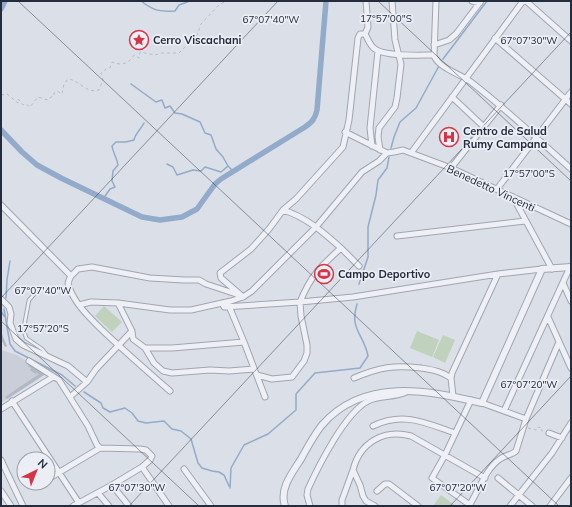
<svg xmlns="http://www.w3.org/2000/svg" width="572" height="507" viewBox="0 0 572 507" font-family="Mulish,sans-serif">
	<style>
		.built { fill: #c9ced9 }
		.green { fill: #c0d1bc }
		.lines { fill: none; stroke-linecap: round; stroke-linejoin: round }
		.stream { stroke: #93abca; stroke-width: 1.5 }
		.canal { stroke: #93abca; stroke-width: 5.5 }
		.building { fill: #b2b8c4 }
		.service-casing { stroke: #a0a6b1; stroke-width: 4.5 }
		.minor-casing { stroke: #a0a6b1; stroke-width: 7 }
		.tertiary-casing { stroke: #a0a6b1; stroke-width: 8 }
		.path { stroke: #b9bdc5; stroke-width: 1; stroke-dasharray: 3 3; stroke-linecap: butt }
		.service { stroke: #eef0f5; stroke-width: 2.5 }
		.minor { stroke: #eef0f5; stroke-width: 5 }
		.tertiary { stroke: #eef0f5; stroke-width: 6 }
		.ticks { fill: none; stroke: #242c3e; stroke-width: 1; stroke-opacity: 0.45 }
		.labels { text-anchor: middle; dominant-baseline: central; stroke-width: 3.5; stroke-linejoin: round; paint-order: stroke }
		.poi-label { font-size: 11px; font-weight: bold; fill: #242c3e; stroke: #ebeef5; text-anchor: start }
		.street-label { font-size: 11px; fill: #242c3e; stroke: #ebeef5 }
		.ticks-label { font-size: 10px; text-anchor: middle; fill: #242c3e; stroke: #ebeef5; stroke-width: 3.5; stroke-linejoin: round; paint-order: stroke }
	</style>
	<rect width="100%" height="100%" fill="#dbdfe7"/>
	<!-- built -->
	<path class="built" d="M1,350L17,355L46,374L1,403Z"/>
	<!-- green -->
	<path class="green" d="M104,306L122,322L112,332L95,316Z
		M417,331L439,340L432,357L410,348Z
		M443,335L455,340L445,363L433,357Z
		M441,495L456,506H433Z"/>
	<g class="lines">
		<!-- stream -->
		<path class="stream" d="M141,1C154,11 160,12 175,11L179,5L190,1
			M443,59L487,1
			M131,84L156,102L162,100L165,108L170,106L175,113L182,114L200,122L205,133L211,135L216,149L223,157L228,166L233,171
			M391,148L394,137L400,122L416,108L439,66
			M167,164L173,167L177,175L193,170L201,171L205,167L221,172L228,166
			M103,199L110,189L115,187L112,181L113,171L118,165C117,157 113,154 112,146L116,142H126L134,140C135,134 141,129 144,123
			M359,284L368,257V227L376,195L378,180L387,168L389,157
			M6,298L7,280L10,261
			M4,309L10,344L15,351L62,375L75,386
			M1,311L4,316
			M84,392L101,403L103,408L110,412L125,408L132,413L138,421L146,423L164,421L172,429L181,431L191,439L198,463L202,468L212,471L219,472L224,475L229,486
			M230,488L231,468L244,445L268,434L296,410V394L315,373L360,368L368,356C364,334 349,330 357,304"/>
		<!-- canal -->
		<path class="canal" d="M1,9L5,1
			M1,130L22,152L37,165L61,178L142,217L160,220L182,217L197,209L215,184L221,179L305,127C312,122 315,119 317,110L326,1"/>
	</g>
	<!-- building -->
	<path class="building" d="M1,332L7,346L5,347L1,339Z
		M30,364L44,375L7,399L5,397L39,374L37,373L36,374L30,370L31,368L28,366Z"/>
	<g class="lines">
		<defs>
			<path id="service" d="M39,289L29,300L25,321L24,330L26,338L42,349L47,355"/>
			<path id="minor" d="M436,1L434,56C440,69 461,74 471,82C506,109 538,139 571,169
				M472,1L480,3
				M526,1L571,41
				M365,34C368,39 370,46 375,49C386,57 420,55 434,55
				M495,38L571,104
				M434,45L449,40L456,34L481,1
				M452,97L484,127
				M345,132L387,153
				M372,146L370,128L378,51
				M380,150L378,137L379,128L395,107L397,98L401,64L395,40L392,1
				M411,153L523,1
				M451,168L501,105
				M497,189L571,92
				M513,197L552,269
				M1,205L71,276C69,280 67,283 69,287C75,304 89,317 101,329C123,350 147,371 170,391
				M283,210C306,217 323,232 341,248
				M397,236L525,221
				M71,276L78,269L92,267L150,278L184,280H199L206,284L239,295
				M563,283L571,301
				M243,297L221,278L220,273L251,249L269,229L283,210L296,199L343,147L349,120L358,38L360,34H365L368,27L366,1
				M1,299L9,307L11,314L10,323L16,339L23,345L68,366L87,382
				M222,303L224,307L300,302C311,275 320,267 341,248L359,266
				M79,305L91,302L118,303L170,310H191L231,301L243,297L252,291L316,227L362,172L379,161L387,153L394,152L403,150L451,168L571,224
				M229,306L244,342L265,397
				M548,317L571,368
				M132,331L133,339L145,348H172L244,342
				M145,348L154,363L163,371L172,373L210,370L229,371L254,369
				M29,361L59,380L88,426L97,445L100,448L140,449L146,450L152,456L150,460L142,467
				M257,375L272,379L292,377L304,361L307,353V345L301,316L300,302L353,297L498,274L542,269
				M354,378C380,367 394,365 421,368C433,370 441,371 451,378
				M453,396L451,378L452,373L498,274
				M70,397L87,382L96,369L132,331L118,303
				M12,401L79,503
				M482,403L526,419
				M1,409L53,377
				M504,411L570,267
				M373,426C403,411 426,423 455,433
				M549,433L562,438
				M1,460L23,506
				M184,469L211,506
				M498,478L532,506
				M48,479L100,448
				M112,485L129,506
				M1,491L11,506
				M377,491L385,484H389L418,506
				M98,493L109,506
				M470,505L432,478L445,455L471,400
				M73,506L112,485L142,467L169,506
				M310,506L307,495L308,489C319,465 345,413 368,401C380,395 394,398 406,392
				M342,506V500L353,470
				M375,506L366,501L363,496L360,485L353,470C360,442 384,429 411,436L485,478
				M469,506C478,492 486,468 500,459C505,455 512,455 516,451L526,419L559,342
				M510,506L552,453L571,423
				M550,506L571,478"/>
			<path id="tertiary" d="M285,506C279,489 292,473 301,459C307,448 314,435 322,425C364,377 427,390 482,403L542,269L571,267"/>
		</defs>
		<!-- service casing -->
		<use href="#service" class="service-casing"/>
		<!-- minor casing -->
		<use href="#minor" class="minor-casing"/>
		<!-- tertiary casing -->
		<use href="#tertiary" class="tertiary-casing"/>
		<!-- path -->
		<path class="path" d="M1,95L7,94L18,103V99L23,105L26,104L30,107L38,97L48,100L51,97L54,96V93L57,91L62,94L64,84L68,79C80,80 85,94 99,90L103,80L101,73L106,69L110,68L112,62C121,66 129,64 134,55L139,58L140,52L155,55L162,53H179L197,35L201,24L219,5L226,1
			M528,428L536,430L537,427L542,428L541,430L544,432"/>
		<!-- service -->
		<use href="#service" class="service"/>
		<!-- minor -->
		<use href="#minor" class="minor"/>
		<!-- tertiary -->
		<use href="#tertiary" class="tertiary"/>
	</g>
	<!-- ticks -->
	<path class="ticks" d="M18,1L559,506M378,1L571,181M1,298L278,1M1,321L199,506M129,506L571,32M450,506L571,376"/>
	<!-- icons -->
	<defs>
		<symbol id="sight-ring" viewBox="-11 -11 22 22"><circle r="9.5" fill="#ebeef5" stroke="#d73546" stroke-width="1.5"/><path d="M0-6L1.8-2.2L6-1.7L2.9 1.2L3.7 5.4L0 3.3L-3.7 5.4L-2.9 1.2L-6-1.7L-1.8-2.2Z" fill="#d73546"/></symbol>
		<symbol id="hospital-ring" viewBox="-11 -11 22 22"><circle r="9.5" fill="#ebeef5" stroke="#d73546" stroke-width="1.5"/><path d="M-5-5h3v3.5h4V-5h3V5h-3V1.5h-4V5h-3Z" fill="#d73546"/></symbol>
		<symbol id="stadium-ring" viewBox="-11 -11 22 22"><circle r="9.5" fill="#ebeef5" stroke="#d73546" stroke-width="1.5"/><path d="M0-5a6.5 5 0 1 0 0 10a6.5 5 0 1 0 0-10ZM-3.5-1.8h7v3.6h-7Z" fill="#d73546"/></symbol>
	</defs>
	<g fill-rule="evenodd">
		<use href="#sight-ring" x="128" y="29" width="22" height="22"/>
		<use href="#hospital-ring" x="438" y="126" width="22" height="22"/>
		<use href="#stadium-ring" x="313" y="263" width="22" height="22"/>
	</g>
	<g class="labels">
		<!-- poi labels -->
		<g class="poi-label">
			<text x="153" y="40">Cerro Viscachani</text>
			<text x="463" y="131">Centro de Salud<tspan x="463" dy="13">Rumy Campana</tspan></text>
			<text x="338" y="274">Campo Deportivo</text>
		</g>
		<!-- street labels -->
		<g class="street-label">
			<text transform="translate(491 188) rotate(25)">Benedetto Vincenti</text>
		</g>
	</g>
	<g class="ticks-label">
		<text x="386" y="22">17°57'00"S</text>
		<text x="271" y="23">67°07'40"W</text>
		<text x="529" y="44">67°07'30"W</text>
		<text x="529" y="177">17°57'00"S</text>
		<text x="43" y="294">67°07'40"W</text>
		<text x="43" y="332">17°57'20"S</text>
		<text x="529" y="388">67°07'20"W</text>
		<text x="137" y="491">67°07'30"W</text>
		<text x="458" y="491">67°07'20"W</text>
	</g>
	<!-- border -->
	<rect width="572" height="507" fill="none" stroke="#242c3e" stroke-width="4"/>
	<!-- north arrow -->
	<g transform="translate(36 471) rotate(43)"><circle r="19" fill="#ebeef5" stroke="#9ba0ac"/>
	<path d="M0-3L7 15L0 10L-7 15Z" fill="#d73546"/>
	<text y="-6" font-size="11" font-weight="bold" text-anchor="middle" fill="#242c3e">N</text>
	</g>
</svg>
